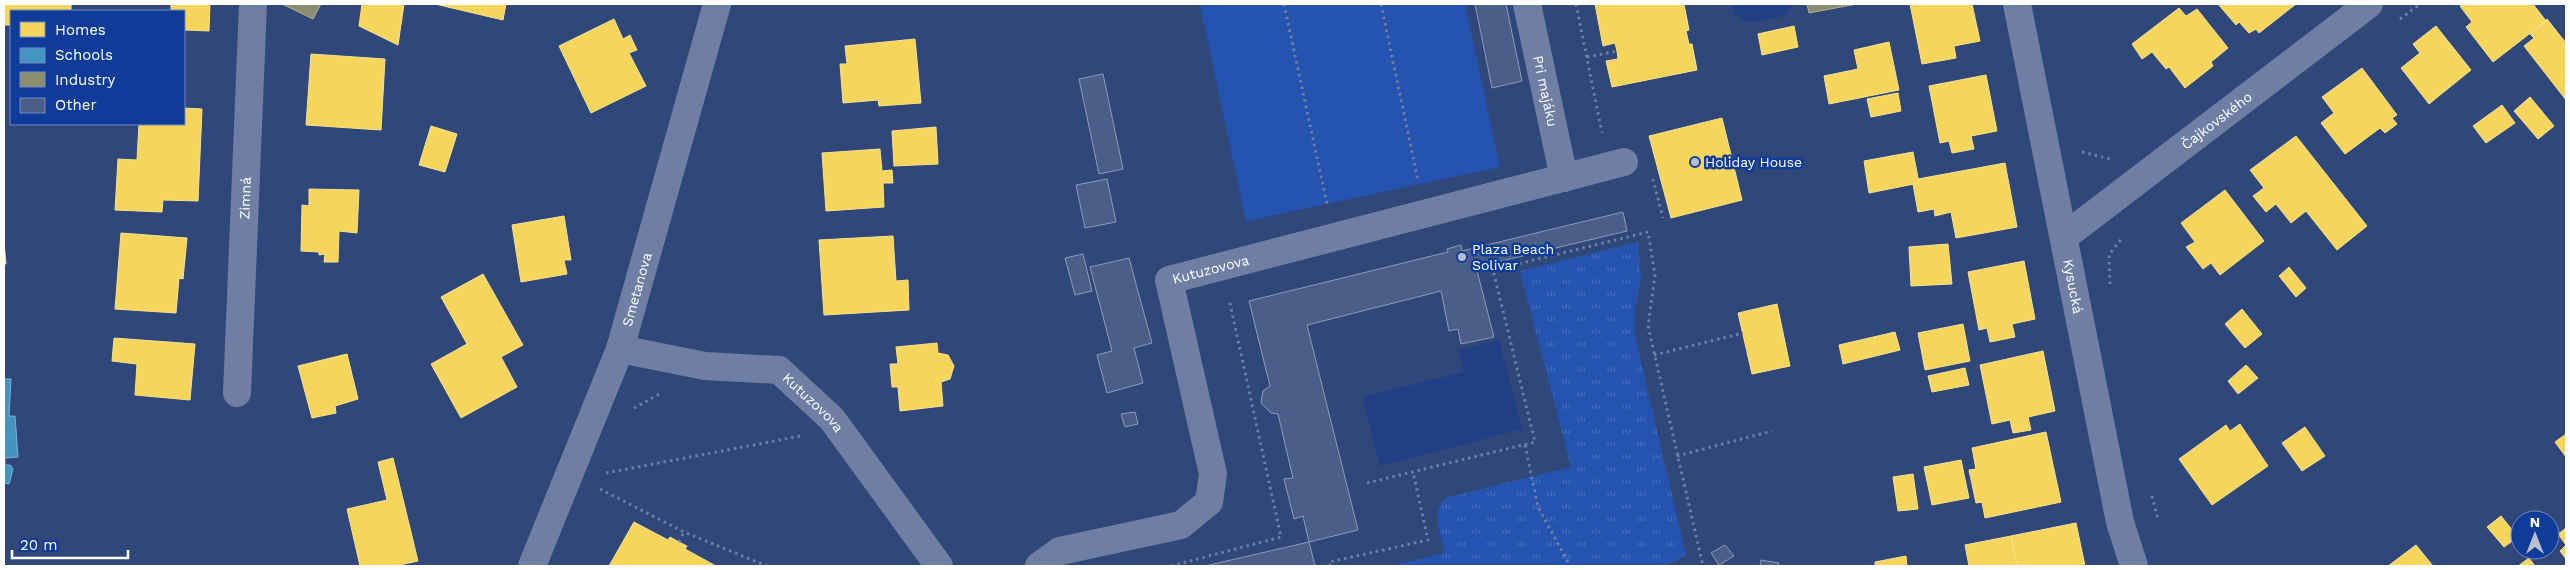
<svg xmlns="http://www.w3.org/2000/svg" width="2570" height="570" viewBox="0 0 2570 570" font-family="'Work Sans',sans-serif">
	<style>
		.grass { fill: url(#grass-tufts) }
		.garden { fill: #2553b0 }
		.water { fill: #203f84 }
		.homes { fill: #f6d55c; stroke: #f9e28d }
		.schools { fill: #4393c3; stroke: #7bb3d5 }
		.industry { fill: #8c8c6e; stroke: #aeae9a }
		.building { fill: #4b5e87; stroke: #8e9cb9 }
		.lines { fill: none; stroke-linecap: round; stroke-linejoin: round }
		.path { stroke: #6f7fa4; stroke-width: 3; stroke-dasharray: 2.5 4; stroke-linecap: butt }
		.minor { stroke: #6f7fa4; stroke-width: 28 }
		.poi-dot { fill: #b7bfd0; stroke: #103c99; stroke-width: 2 }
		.labels { text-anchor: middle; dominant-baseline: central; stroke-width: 5; stroke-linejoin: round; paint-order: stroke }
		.street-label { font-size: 14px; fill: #fff; stroke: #103c99 }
		.poi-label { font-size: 14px; fill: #fff; stroke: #103c99; text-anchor: start }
	</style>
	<defs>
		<pattern id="grass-tufts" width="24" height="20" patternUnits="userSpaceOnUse" patternTransform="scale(1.25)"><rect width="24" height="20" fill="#2553b0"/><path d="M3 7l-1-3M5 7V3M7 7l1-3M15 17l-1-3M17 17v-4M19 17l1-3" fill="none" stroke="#466dbc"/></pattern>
	</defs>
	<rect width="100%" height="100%" fill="#30477a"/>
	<!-- grass -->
	<path class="grass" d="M1638,242L1641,277L1635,308L1634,332L1686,555L1665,566H1389L1445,553C1441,534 1431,515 1445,498L1571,467L1520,271Z"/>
	<!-- garden -->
	<path class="garden" d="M1200,4H1465L1500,167L1246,221Z"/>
	<!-- water -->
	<path class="water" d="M1734,4H1791L1792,5L1784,16C1768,19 1732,32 1734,4Z
		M1499,340L1522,429L1380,466L1363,397L1464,372L1459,350Z"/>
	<!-- homes -->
	<path class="homes" d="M4,4H71V11H11V25H4Z
		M171,4H210L209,31L184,30V11H171Z
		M362,4H404L398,45L359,26Z
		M435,4H506L503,20Z
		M1595,4H1684L1689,30L1686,31L1689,44H1692L1697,70L1612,87L1606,61L1618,59L1617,51L1615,43L1603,46Z
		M1910,4H1972L1980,41L1954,46L1956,58L1922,64Z
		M2218,4H2296L2259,33L2256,29L2249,33L2239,22L2236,25Z
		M2463,4H2533L2546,21L2493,62L2466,27L2472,22L2460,6Z
		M2179,8L2186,16L2197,9L2228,48L2211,62L2213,66L2185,88L2169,67L2166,69L2152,52L2142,59L2132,44Z
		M614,19L623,39L630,35L637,50L629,53L646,86L591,113L559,46Z
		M2547,19L2566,43V100L2524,46L2534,38L2530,34Z
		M1794,26L1798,47L1762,55L1758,34Z
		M2436,26L2471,70L2429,104L2401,68L2420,53L2413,44Z
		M915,39L921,103L879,106L878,100L843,103L840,64H847L845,46Z
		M1889,42L1899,90L1829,104L1824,76L1858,69L1854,50Z
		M311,54L385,59L381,130L306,125Z
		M2362,68L2397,115L2392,118L2397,124L2385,133L2380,128L2345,154L2321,123L2334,113L2322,97Z
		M1986,75L1997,131L1971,136L1974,149L1952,153L1949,141L1940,143L1929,86Z
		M1898,93L1901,111L1871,117L1867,99Z
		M2530,97L2554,126L2538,139L2514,111Z
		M2502,105L2515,123L2486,143L2473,126Z
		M184,108L202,109L198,201L163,200L162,212L115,210L118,159L137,160L139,124H184Z
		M1722,118L1742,200L1671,218L1649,136Z
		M431,126L457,134L445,172L419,165Z
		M936,127L938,164L894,166L892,131Z
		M2296,136L2367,226L2337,250L2306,211L2291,223L2276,204L2266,212L2253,196L2264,188L2250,170Z
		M880,149L882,171L892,170L893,183H883L884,207L826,211L822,153Z
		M1913,152L1919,183L1869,193L1864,161Z
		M2005,163L2017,227L1956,238L1951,212L1935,216L1934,209L1918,212L1913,184L1919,183L1918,179Z
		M309,189L359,190L357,233L339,231L338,262H324L325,254L319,255V252L301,251L302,205L309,206Z
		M2225,190L2264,241L2220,275L2211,263L2203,269L2186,247L2195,242L2181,223Z
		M564,216L571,260H564L567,274L521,282L512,225Z
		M121,233L187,238L183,279L179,278L176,313L115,309Z
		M893,236L896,281L908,280L909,310L824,315L819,240Z
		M4,242L6,264H4Z
		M1948,244L1952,284L1911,286L1909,247Z
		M2024,261L2035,319L2012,324L2015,337L1990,342L1987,328L1979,330L1968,272Z
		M2289,267L2306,288L2296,297L2279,276Z
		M483,274L523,345L501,357L517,387L461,418L431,364L467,344L441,297Z
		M1777,304L1790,366L1752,374L1738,313Z
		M2242,309L2262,334L2245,348L2225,324Z
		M1963,324L1970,361L1925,370L1918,333Z
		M1895,332L1900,350L1843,364L1839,345Z
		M114,338L195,344L190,400L135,395L137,364L112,361Z
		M937,343L938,353L948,355L954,366L950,379L941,382L943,406L900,411L898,387H892L890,364H898L896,347Z
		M2043,351L2055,411L2028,417L2031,430L2013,433L2010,420L1992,424L1980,365Z
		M347,354L358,399L335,406L336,413L312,418L298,366Z
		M2246,365L2258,378L2238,394L2228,381Z
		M1965,368L1969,385L1932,392L1928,376Z
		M2240,424L2268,466L2212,505L2179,459L2226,425L2230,431Z
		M2305,427L2325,456L2302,471L2282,443Z
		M2046,432L2061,502L1985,518L1982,502L1976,503L1969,470L1976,469L1972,448Z
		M2566,434V457L2555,442Z
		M393,458L418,561L395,566H360L347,509L387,500L378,462Z
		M1961,460L1969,498L1932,505L1924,467Z
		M1913,474L1918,509L1898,511L1893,477Z
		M2501,516L2518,537L2504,547L2487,527Z
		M634,522L668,540L670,537L679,542L687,546L685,549L716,566H609Z
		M2076,523L2085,566H2017L2011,536Z
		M2566,528V559L2560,551L2566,545L2558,534Z
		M2011,536L2017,566H1969L1965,545Z
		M2416,545L2433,566H2388Z
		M1906,556L1907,566H1875V562Z
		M2529,558L2535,566H2518Z"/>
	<!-- schools -->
	<path class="schools" d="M4,379H11L9,416H15L18,457L5,458V465H10L13,469L9,484L4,483Z"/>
	<!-- industry -->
	<path class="industry" d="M282,4H321L313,19Z
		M1807,4H1857L1809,13Z"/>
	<!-- building -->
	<path class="building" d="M1475,4H1506L1522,81L1492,88Z
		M1103,74L1123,169L1099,174L1079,79Z
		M1107,179L1116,222L1085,228L1076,185Z
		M1623,212L1627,231L1476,267L1494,337L1461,344L1458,329L1449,331L1441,291L1307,325L1358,530L1309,542L1303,516L1294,519L1284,479L1293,478L1278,414L1271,413L1261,403L1263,391L1270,386L1249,301L1448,252L1447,249L1461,245L1462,251Z
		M1083,254L1092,291L1075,295L1065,258Z
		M1129,258L1152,343L1134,348L1143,383L1107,393L1097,355L1112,351L1090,267Z
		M1135,412L1138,424L1125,427L1121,414Z
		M1309,542L1315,566H1205Z
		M1725,545L1734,556L1719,565L1711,553Z
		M1761,560L1779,563L1778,566H1760Z"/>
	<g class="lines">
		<!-- path -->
		<path class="path" d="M1284,4L1327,204
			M1381,4L1418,181
			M1576,4L1602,133
			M2400,19L2420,4
			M1587,57L1617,51
			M2082,152L2110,159
			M1653,179L1663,218
			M2110,284L2109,255L2123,237
			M1654,355L1743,333
			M634,408L661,393
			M1525,445L1538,507L1570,566
			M1677,456L1772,431
			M606,473L801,436
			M1367,483L1535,442L1493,270L1648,232L1655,275L1648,326L1703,566
			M600,489L684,532L767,566
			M2152,496L2158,519
			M679,542L684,532
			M1171,566L1281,537L1229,299
			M1330,566L1329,562L1428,540L1413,472
			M1722,566H1724"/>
		<!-- minor -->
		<g class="minor">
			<path id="s1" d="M1527,4L1564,178"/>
			<path id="s2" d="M2017,4L2120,522L2134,566"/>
			<path id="s3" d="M2064,237L2369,4"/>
			<path id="s4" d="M620,349L705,366L779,370L832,419L939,566"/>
			<path id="s5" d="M237,393L253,4"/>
			<path id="s6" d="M532,566L620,349L717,4"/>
			<path id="s7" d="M1039,566L1060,551L1181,525L1209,502L1213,474L1169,280L1624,162"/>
		</g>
	</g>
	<!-- markers -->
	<g class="poi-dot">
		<circle cx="1695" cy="162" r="5"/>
		<circle cx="1462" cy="257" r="5"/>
	</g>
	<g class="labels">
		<!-- street labels -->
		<g class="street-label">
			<text stroke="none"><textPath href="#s1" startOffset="89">Pri majáku</textPath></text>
			<text stroke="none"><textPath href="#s3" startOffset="192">Čajkovského</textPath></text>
			<text stroke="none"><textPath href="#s5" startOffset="195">Zimná</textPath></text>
			<text stroke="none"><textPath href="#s7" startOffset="456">Kutuzovova</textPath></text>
			<text stroke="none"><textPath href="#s2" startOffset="288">Kysucká</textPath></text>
			<text stroke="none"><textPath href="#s6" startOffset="296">Smetanova</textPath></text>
			<text stroke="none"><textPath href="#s4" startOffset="208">Kutuzovova</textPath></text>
		</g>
		<!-- poi labels -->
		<g class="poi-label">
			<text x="1705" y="162">Holiday House</text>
			<text x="1472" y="249">Plaza Beach<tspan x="1472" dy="16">Solivar</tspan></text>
		</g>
	</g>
	<!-- border -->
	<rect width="2570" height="570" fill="none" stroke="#ffffff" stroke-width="10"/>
	<!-- legend -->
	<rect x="10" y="10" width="175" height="115" fill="#103c99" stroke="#708ac2"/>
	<rect x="20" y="22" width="25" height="15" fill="#f6d55c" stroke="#708ac2"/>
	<text x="55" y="35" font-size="15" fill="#ffffff">Homes</text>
	<rect x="20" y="48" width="25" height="15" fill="#4393c3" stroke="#708ac2"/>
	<text x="55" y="60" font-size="15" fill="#ffffff">Schools</text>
	<rect x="20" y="72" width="25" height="15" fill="#8c8c6e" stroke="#708ac2"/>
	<text x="55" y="85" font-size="15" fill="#ffffff">Industry</text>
	<rect x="20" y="98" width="25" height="15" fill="#4b5e87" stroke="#708ac2"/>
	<text x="55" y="110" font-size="15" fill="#ffffff">Other</text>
	<!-- north arrow -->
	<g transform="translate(2535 535)"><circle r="24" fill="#103c99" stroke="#708ac2"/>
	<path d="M0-4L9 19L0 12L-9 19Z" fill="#b7bfd0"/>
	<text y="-8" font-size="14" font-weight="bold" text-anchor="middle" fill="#ffffff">N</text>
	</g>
	<!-- scale -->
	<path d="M12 550v8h116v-8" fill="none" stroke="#ffffff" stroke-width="2.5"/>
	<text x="20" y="550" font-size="15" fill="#ffffff" stroke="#103c99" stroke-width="4" paint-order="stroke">20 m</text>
</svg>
